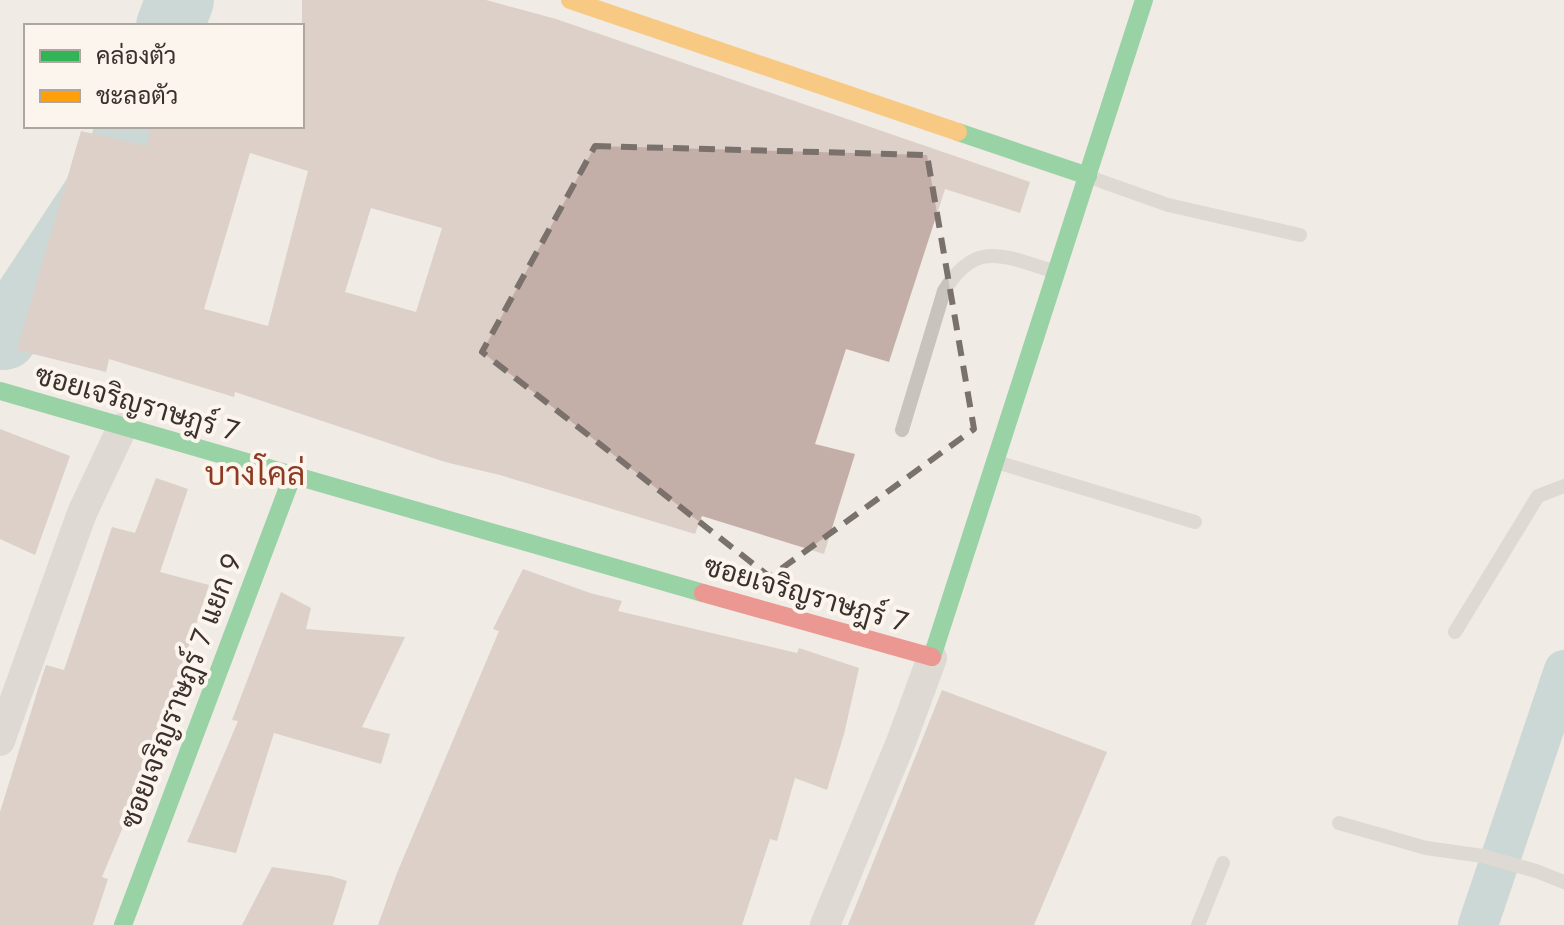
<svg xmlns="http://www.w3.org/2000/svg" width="1564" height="925" viewBox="0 0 1564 925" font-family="Jost,Sarabun,sans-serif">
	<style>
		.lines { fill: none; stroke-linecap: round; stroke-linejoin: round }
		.canal { stroke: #a1c2c1; stroke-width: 40 }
		.river { stroke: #a1c2c1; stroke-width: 68 }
		.building { fill: #c3afa7; fill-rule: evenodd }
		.lane { stroke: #c9c3be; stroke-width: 14 }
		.street { stroke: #c9c3be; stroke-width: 30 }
		.fast { stroke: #30b455; stroke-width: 18 }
		.slow { stroke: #ff9f0a; stroke-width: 18 }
		.jam { stroke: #e5322d; stroke-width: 18 }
		.marked { fill: none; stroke: #7a716c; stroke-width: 6; stroke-dasharray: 16 10; stroke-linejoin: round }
		.labels { text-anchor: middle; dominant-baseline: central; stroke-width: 8; stroke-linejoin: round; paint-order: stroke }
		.street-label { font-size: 28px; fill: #3b302b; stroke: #fbf5ee }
		.quarter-label { font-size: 32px; fill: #8c3b22; stroke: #fbf5ee }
	</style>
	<rect width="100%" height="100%" fill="#f0ebe5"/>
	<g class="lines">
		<!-- canal -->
		<path class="canal" d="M0,343L4,336
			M1478,925L1564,670"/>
		<!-- river -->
		<path class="river" d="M170,26L180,0
			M4,336L116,166L131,126"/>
	</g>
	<!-- building -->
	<path class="building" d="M302,0H486L556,19L1030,182L1020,213L945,189L889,362L846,349L815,444L855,454L824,554L702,516L695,534L500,475L445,462L235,392L234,397L109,359L106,372L17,350L81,131L147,146L151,126H302ZM250,153L308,171L268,326L204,309ZM371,208L442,228L416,312L345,292Z
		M0,429L70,456L35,555L0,539Z
		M156,478L188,489L160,572L209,585L170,702L135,790L138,791L102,877L108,879L93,925H0V812L39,686L46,665L64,670L112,527L135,533Z
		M523,569L590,593L622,601L618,611L797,653L799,648L859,668L844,734L827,790L795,778L777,841L770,839L742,925H378L397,873L499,631L493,629Z
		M281,592L311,608L306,629L405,637L362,727L390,734L381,764L274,733L236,853L187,842L238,721L232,720Z
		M942,690L1107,752L1034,925H848Z
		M272,867L331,876L347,881L333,925H242Z"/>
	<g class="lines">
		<!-- lane -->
		<path class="lane" d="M1092,178L1168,205L1300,235
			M902,430L944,291C976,239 1003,256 1053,271
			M1000,463L1195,522
			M1455,632L1538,496L1564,486
			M1339,823L1426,848L1483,856L1536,871L1564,882
			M1198,925L1223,863"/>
		<!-- street -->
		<path class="street" d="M0,741L82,513L122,428
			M825,925L901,742L932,658"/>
		<!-- fast -->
		<path class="fast" d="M958,132L1088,176
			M0,391L703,593
			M932,657L1144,0
			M123,925L292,477"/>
		<!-- slow -->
		<path class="slow" d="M570,0L958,132"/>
		<!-- jam -->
		<path class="jam" d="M703,593L932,657"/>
	</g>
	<!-- marked area -->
	<path d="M0 0H1564V925H0ZM595,146L927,155L974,429L770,577L482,352Z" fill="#f0ebe5" fill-opacity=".55" fill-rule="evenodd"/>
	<path class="marked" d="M595,146L927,155L974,429L770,577L482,352Z"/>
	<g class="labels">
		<!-- street labels -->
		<g class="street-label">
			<text transform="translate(137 403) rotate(16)">ซอยเจริญราษฎร์ 7</text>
			<text transform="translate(806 594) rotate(16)">ซอยเจริญราษฎร์ 7</text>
			<text transform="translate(181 691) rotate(-69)">ซอยเจริญราษฎร์ 7 แยก 9</text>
		</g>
		<!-- quarter labels -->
		<g class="quarter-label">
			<text x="255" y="474">บางโคล่</text>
		</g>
	</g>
	<!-- legend -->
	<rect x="24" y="24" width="280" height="104" fill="#fbf5ee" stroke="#aea6a0" stroke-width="2"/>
	<rect x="40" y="50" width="40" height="12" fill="#30b455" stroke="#aea6a0" stroke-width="2"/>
	<text x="96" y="64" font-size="24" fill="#3b302b">คล่องตัว</text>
	<rect x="40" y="90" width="40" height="12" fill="#ff9f0a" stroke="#aea6a0" stroke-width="2"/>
	<text x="96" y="104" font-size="24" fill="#3b302b">ชะลอตัว</text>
</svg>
